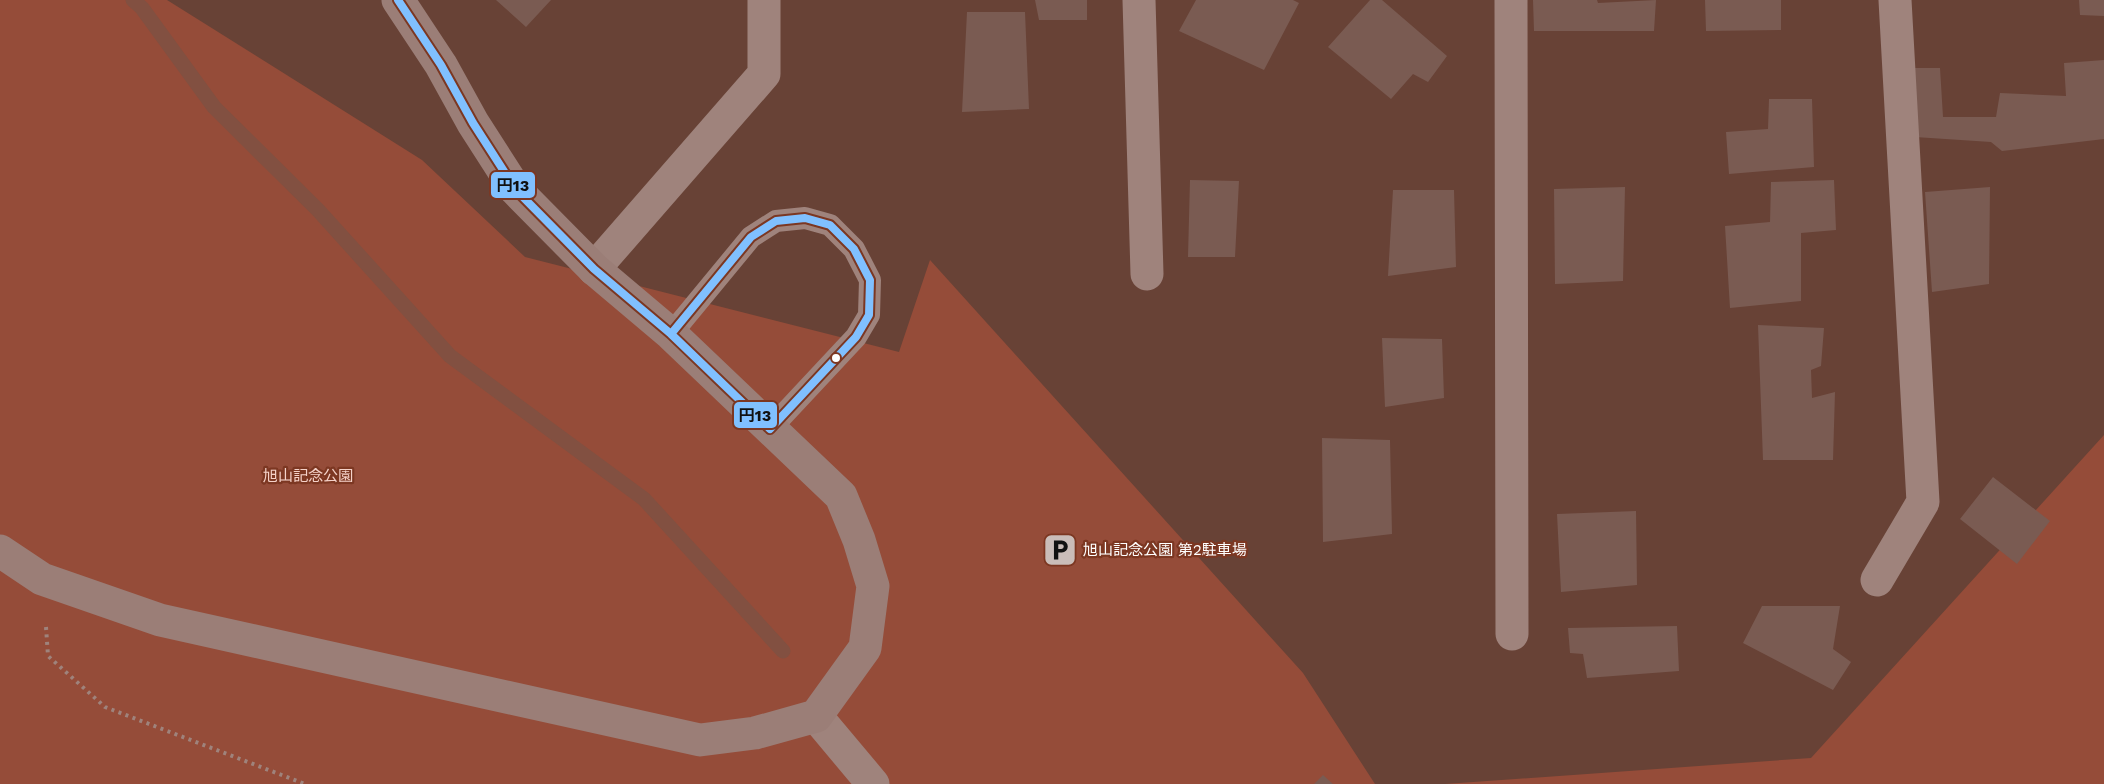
<svg xmlns="http://www.w3.org/2000/svg" width="2104" height="784" viewBox="0 0 2104 784" font-family="'Work Sans','Noto Sans JP',sans-serif">
	<style>
		.green { fill: #954c39 }
		.lines { fill: none; stroke-linecap: round; stroke-linejoin: round }
		.stream { stroke: #825041; stroke-width: 15 }
		.building { fill: #7a5b52 }
		.path { stroke: #9f837c; stroke-width: 4; stroke-dasharray: 3 4.5; stroke-linecap: butt }
		.lane { stroke: #9f837c; stroke-width: 22 }
		.street { stroke: #9f837c; stroke-width: 33 }
		.secondary { stroke: #9b7e77; stroke-width: 33 }
		.bus-1-casing { stroke: #7c3722; stroke-width: 12 }
		.bus-1 { stroke: #80c0ff; stroke-width: 8 }
		.bus-dot { fill: #fff; stroke: #7c3722; stroke-width: 2 }
		.labels { text-anchor: middle; dominant-baseline: central; stroke-width: 4.5; stroke-linejoin: round; paint-order: stroke }
		.park-label { font-size: 15px; fill: #f5d2c9; stroke: #7c3722 }
		.poi-label { font-size: 15px; fill: #fff; stroke: #7c3722; text-anchor: start }
		.line-badge { stroke: #7c3722; stroke-width: 2 }
		.pale-badge-label { font-size: 16px; text-anchor: middle; font-weight: bold; fill: #111 }
	</style>
	<rect width="100%" height="100%" fill="#684236"/>
	<!-- green -->
	<path class="green" d="M0,0H167L422,160L525,257L899,352L930,260L1303,673L1375,784H0Z
		M2104,435V784H1445L1811,758Z"/>
	<g class="lines">
		<!-- stream -->
		<path class="stream" d="M133,0L142,8L214,107L318,210L450,356L644,499L783,651"/>
	</g>
	<!-- building -->
	<path class="building" d="M496,0H551L526,27Z
		M1035,0H1087V20H1039Z
		M1196,0H1293L1299,3L1264,70L1179,31Z
		M1370,0H1382L1447,56L1428,82L1413,74L1391,99L1328,47Z
		M1533,0H1597L1598,3L1656,0L1654,31H1534Z
		M1705,0H1781V30L1706,31Z
		M2079,0H2104V16L2080,15Z
		M967,12H1025L1029,109L962,112Z
		M2104,60V139L2002,151L1991,142L1915,137L1906,68H1940L1943,117H1996L2000,93L2066,96L2064,63Z
		M1769,99H1812L1814,167L1729,174L1726,132L1768,129Z
		M1190,180L1239,181L1235,257H1188Z
		M1834,180L1836,230L1801,233V301L1730,308L1725,226L1770,222L1771,182Z
		M1625,187L1623,281L1555,284L1554,189Z
		M1990,187L1989,284L1932,292L1925,192Z
		M1393,190H1454L1456,267L1388,276Z
		M1758,325L1824,328L1821,366L1811,370L1812,398L1835,392L1833,460H1763Z
		M1382,338L1442,339L1444,398L1385,407Z
		M1322,438L1390,440L1392,534L1323,542Z
		M1993,477L2050,521L2017,564L1960,519Z
		M1636,511L1637,585L1561,592L1557,514Z
		M1762,606H1840L1833,649L1851,662L1833,690L1743,643Z
		M1677,626L1679,671L1587,678L1583,654L1570,653L1568,628Z
		M1323,775L1333,784H1314Z"/>
	<g class="lines">
		<!-- path -->
		<path class="path" d="M46,627L48,656L105,707L305,784"/>
		<!-- lane -->
		<path class="lane" d="M671,334L751,237L776,221L805,218L830,225L854,249L870,280L869,315L856,337L770,429"/>
		<!-- street -->
		<path class="street" d="M1139,0L1147,274
			M1511,0L1512,634
			M594,269L764,74V0
			M1877,580L1923,502L1895,0
			M816,716L873,784"/>
		<!-- secondary -->
		<path class="secondary" d="M0,551L42,579L160,620L700,740L755,733L816,716L865,648L873,586L859,540L841,496L671,334L594,269L516,190L473,123L441,65L398,0"/>
		<defs>
			<path id="bus-1" d="M398,0L441,65L473,123L516,190L594,269L671,334
				M805,218L830,225L854,249L870,280L869,315L856,337L770,429L671,334L751,237L776,221Z"/>
		</defs>
		<!-- bus-1 casing -->
		<use href="#bus-1" class="bus-1-casing"/>
		<!-- bus-1 -->
		<use href="#bus-1" class="bus-1"/>
	</g>
	<!-- icons -->
	<defs>
		<symbol id="parking-square" viewBox="-11 -11 22 22"><rect x="-9" y="-9" width="18" height="18" rx="4" fill="#cabdb9" stroke="#7c3722"/><path d="M-3.5-5.5H1a3.5 3.5 0 0 1 0 7H-1V5.5H-3.5ZM-1-3.4V-.6H.8a1.4 1.4 0 0 0 0-2.8Z" fill="#111"/></symbol>
	</defs>
	<g fill-rule="evenodd">
		<use href="#parking-square" x="1041" y="531" width="38" height="38"/>
	</g>
	<!-- markers -->
	<circle class="bus-dot" cx="836" cy="358" r="5"/>
	<g class="labels">
		<!-- park labels -->
		<g class="park-label">
			<text x="308" y="476">旭山記念公園</text>
		</g>
		<!-- poi labels -->
		<g class="poi-label">
			<text x="1083" y="550">旭山記念公園 第2駐車場</text>
		</g>
	</g>
	<g class="line-badge">
		<rect x="490" y="171" width="46" height="28" rx="6" fill="#80c0ff"/>
		<rect x="733" y="401" width="45" height="28" rx="6" fill="#80c0ff"/>
	</g>
	<g class="pale-badge-label">
		<text x="513" y="191">円13</text>
		<text x="755" y="421">円13</text>
	</g>
</svg>
